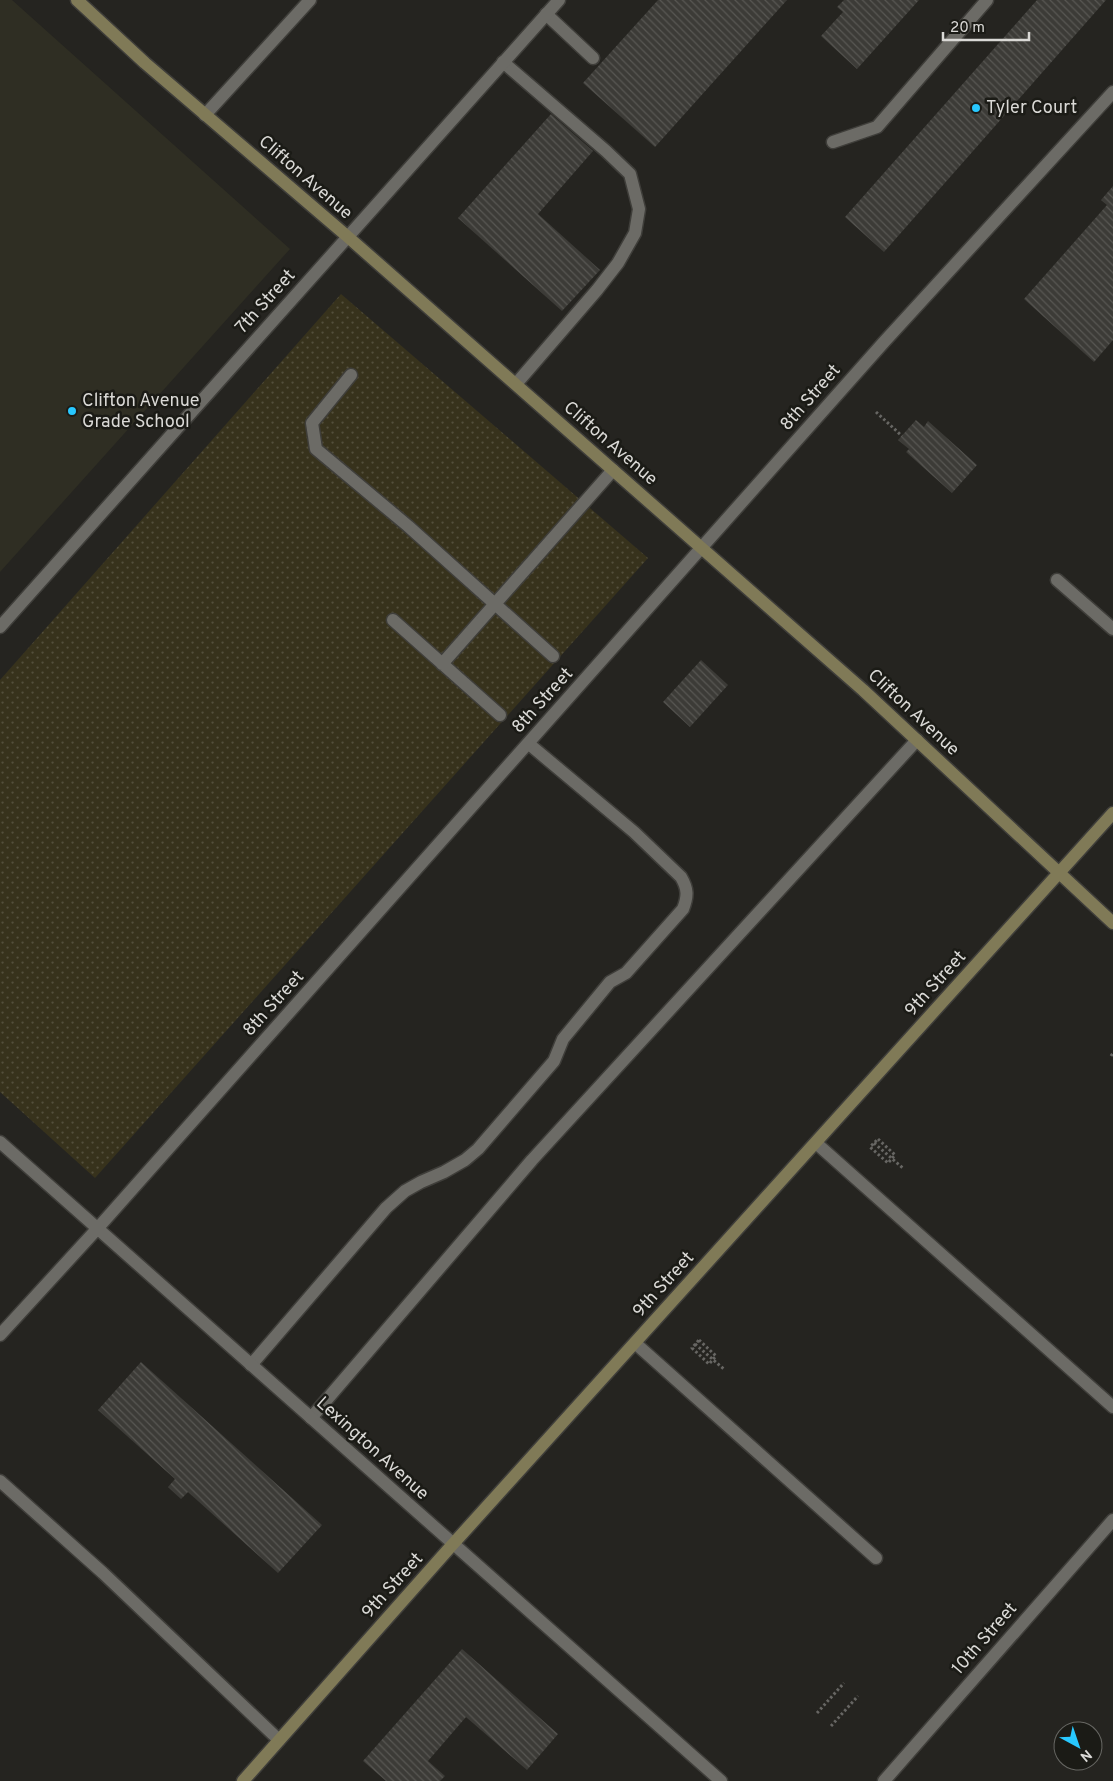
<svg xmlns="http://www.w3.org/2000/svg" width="1113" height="1781" viewBox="0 0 1113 1781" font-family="Overpass,sans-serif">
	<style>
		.built { fill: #2f2e23 }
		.park { fill: url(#park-dots) }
		.building { fill: url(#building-back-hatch) }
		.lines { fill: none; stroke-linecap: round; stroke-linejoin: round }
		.lane-casing { stroke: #3f3e3a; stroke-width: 15 }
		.street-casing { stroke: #3f3e3a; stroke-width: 15 }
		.secondary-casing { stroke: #3f3e3a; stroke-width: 15 }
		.path { stroke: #676663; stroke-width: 3; stroke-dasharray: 2.5 2.5; stroke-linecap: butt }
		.lane { stroke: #6c6b66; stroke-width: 12 }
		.street { stroke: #6c6b66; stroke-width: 12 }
		.secondary { stroke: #807a57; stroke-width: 12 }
		.poi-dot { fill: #28c8ff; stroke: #1b1b16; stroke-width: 2 }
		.labels { text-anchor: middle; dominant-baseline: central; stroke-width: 5; stroke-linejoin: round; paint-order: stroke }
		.poi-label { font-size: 18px; fill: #dad9d6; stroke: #1b1b16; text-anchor: start }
		.street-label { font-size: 18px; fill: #dad9d6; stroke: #1b1b16 }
	</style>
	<defs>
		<pattern id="park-dots" width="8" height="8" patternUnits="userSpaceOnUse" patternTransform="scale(1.25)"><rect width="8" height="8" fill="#37321c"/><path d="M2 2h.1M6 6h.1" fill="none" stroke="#534f3c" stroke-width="1.8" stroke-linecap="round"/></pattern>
		<pattern id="building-back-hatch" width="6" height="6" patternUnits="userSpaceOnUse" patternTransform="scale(1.25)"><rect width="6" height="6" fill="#3c3b37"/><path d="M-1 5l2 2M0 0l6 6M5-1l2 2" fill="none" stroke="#585753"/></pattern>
	</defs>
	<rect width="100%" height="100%" fill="#252420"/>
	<!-- built -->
	<path class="built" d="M0,0H12L290,249L0,572Z"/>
	<!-- park -->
	<path class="park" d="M341,294L648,558L95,1178L0,1092V680Z"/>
	<!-- building -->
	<path class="building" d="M658,0H787L655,147L583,83Z
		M844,0H919L857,69L821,36L843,12L837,7Z
		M1037,0H1106L884,252L845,217Z
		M551,114L593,151L538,214L600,270L562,311L458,218Z
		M1113,186V340L1094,362L1024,299L1107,205L1101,200Z
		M916,420L924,427L928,421L977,465L952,493L906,452L909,449L898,440Z
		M701,660L728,685L690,727L663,702Z
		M141,1362L322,1525L278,1573L188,1492L181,1499L168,1487L175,1479L98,1410Z
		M462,1649L558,1734L527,1770L466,1717L428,1761L445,1776L440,1781H386L363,1761Z"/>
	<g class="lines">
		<defs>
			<path id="lane" d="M546,14L593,58
				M503,62L606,151L630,174L639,209L635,233L618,263L597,290L516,384
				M205,115L310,0
				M833,142L877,127L987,0
				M351,375L312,423L316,449L408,526L553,656
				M1057,580L1113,629
				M393,620L500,715
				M442,664L613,470
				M816,1143L1113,1407
				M635,1343L876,1558
				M251,1365L386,1208L405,1191L421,1182L444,1172L465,1160L478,1149L554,1061L563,1039L610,982L626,973L683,909C688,896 688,889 681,877L634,832L529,744
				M311,1418L532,1160L917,740
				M0,1481L103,1573L279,1740"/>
			<path id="street" d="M0,627L559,0
				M0,1142L721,1781
				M0,1335L97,1229L884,342L1113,92
				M884,1781L1113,1520"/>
			<path id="secondary" d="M77,0L145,63L348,237L863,690L1113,923
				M243,1781L453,1544L1113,813"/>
		</defs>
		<!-- lane casing -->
		<use href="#lane" class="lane-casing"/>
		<!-- street casing -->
		<use href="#street" class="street-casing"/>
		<!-- secondary casing -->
		<use href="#secondary" class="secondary-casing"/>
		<!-- path -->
		<path class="path" d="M876,412L902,436
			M1111,1056L1113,1053
			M878,1139L895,1155L888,1163L870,1147Z
			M874,1143L904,1169
			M699,1340L716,1356L709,1364L692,1348Z
			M695,1344L725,1370
			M817,1713L844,1683
			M831,1726L858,1696"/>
		<!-- lane -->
		<use href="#lane" class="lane"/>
		<!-- street -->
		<use href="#street" class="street"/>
		<!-- secondary -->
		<use href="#secondary" class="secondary"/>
	</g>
	<!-- markers -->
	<g class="poi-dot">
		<circle cx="976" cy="108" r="5"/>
		<circle cx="72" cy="411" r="5"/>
	</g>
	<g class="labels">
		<!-- poi labels -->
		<g class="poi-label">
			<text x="986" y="108">Tyler Court</text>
			<text x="82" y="401">Clifton Avenue<tspan x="82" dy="21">Grade School</tspan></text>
		</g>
		<!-- street labels -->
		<g class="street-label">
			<text transform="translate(305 178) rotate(41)">Clifton Avenue</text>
			<text transform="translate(266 302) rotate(-48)">7th Street</text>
			<text transform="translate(811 398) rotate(-49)">8th Street</text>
			<text transform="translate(610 444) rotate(41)">Clifton Avenue</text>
			<text transform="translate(543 701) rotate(-48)">8th Street</text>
			<text transform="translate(913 713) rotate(43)">Clifton Avenue</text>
			<text transform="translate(936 984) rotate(-48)">9th Street</text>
			<text transform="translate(274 1004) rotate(-48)">8th Street</text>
			<text transform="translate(664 1285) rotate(-48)">9th Street</text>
			<text transform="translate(372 1449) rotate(42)">Lexington Avenue</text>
			<text transform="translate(393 1586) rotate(-48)">9th Street</text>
			<text transform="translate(985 1639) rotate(-49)">10th Street</text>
		</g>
	</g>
	<!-- north arrow -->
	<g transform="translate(1078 1746) rotate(140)"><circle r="24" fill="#1b1b16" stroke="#676763"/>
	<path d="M0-4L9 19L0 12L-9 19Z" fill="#28c8ff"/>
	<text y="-8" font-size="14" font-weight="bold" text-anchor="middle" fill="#dad9d6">N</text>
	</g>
	<!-- scale -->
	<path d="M943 32v8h86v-8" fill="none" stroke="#dad9d6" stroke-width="2.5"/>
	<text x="950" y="32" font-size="15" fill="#dad9d6" stroke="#1b1b16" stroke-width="4" paint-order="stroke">20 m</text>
</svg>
